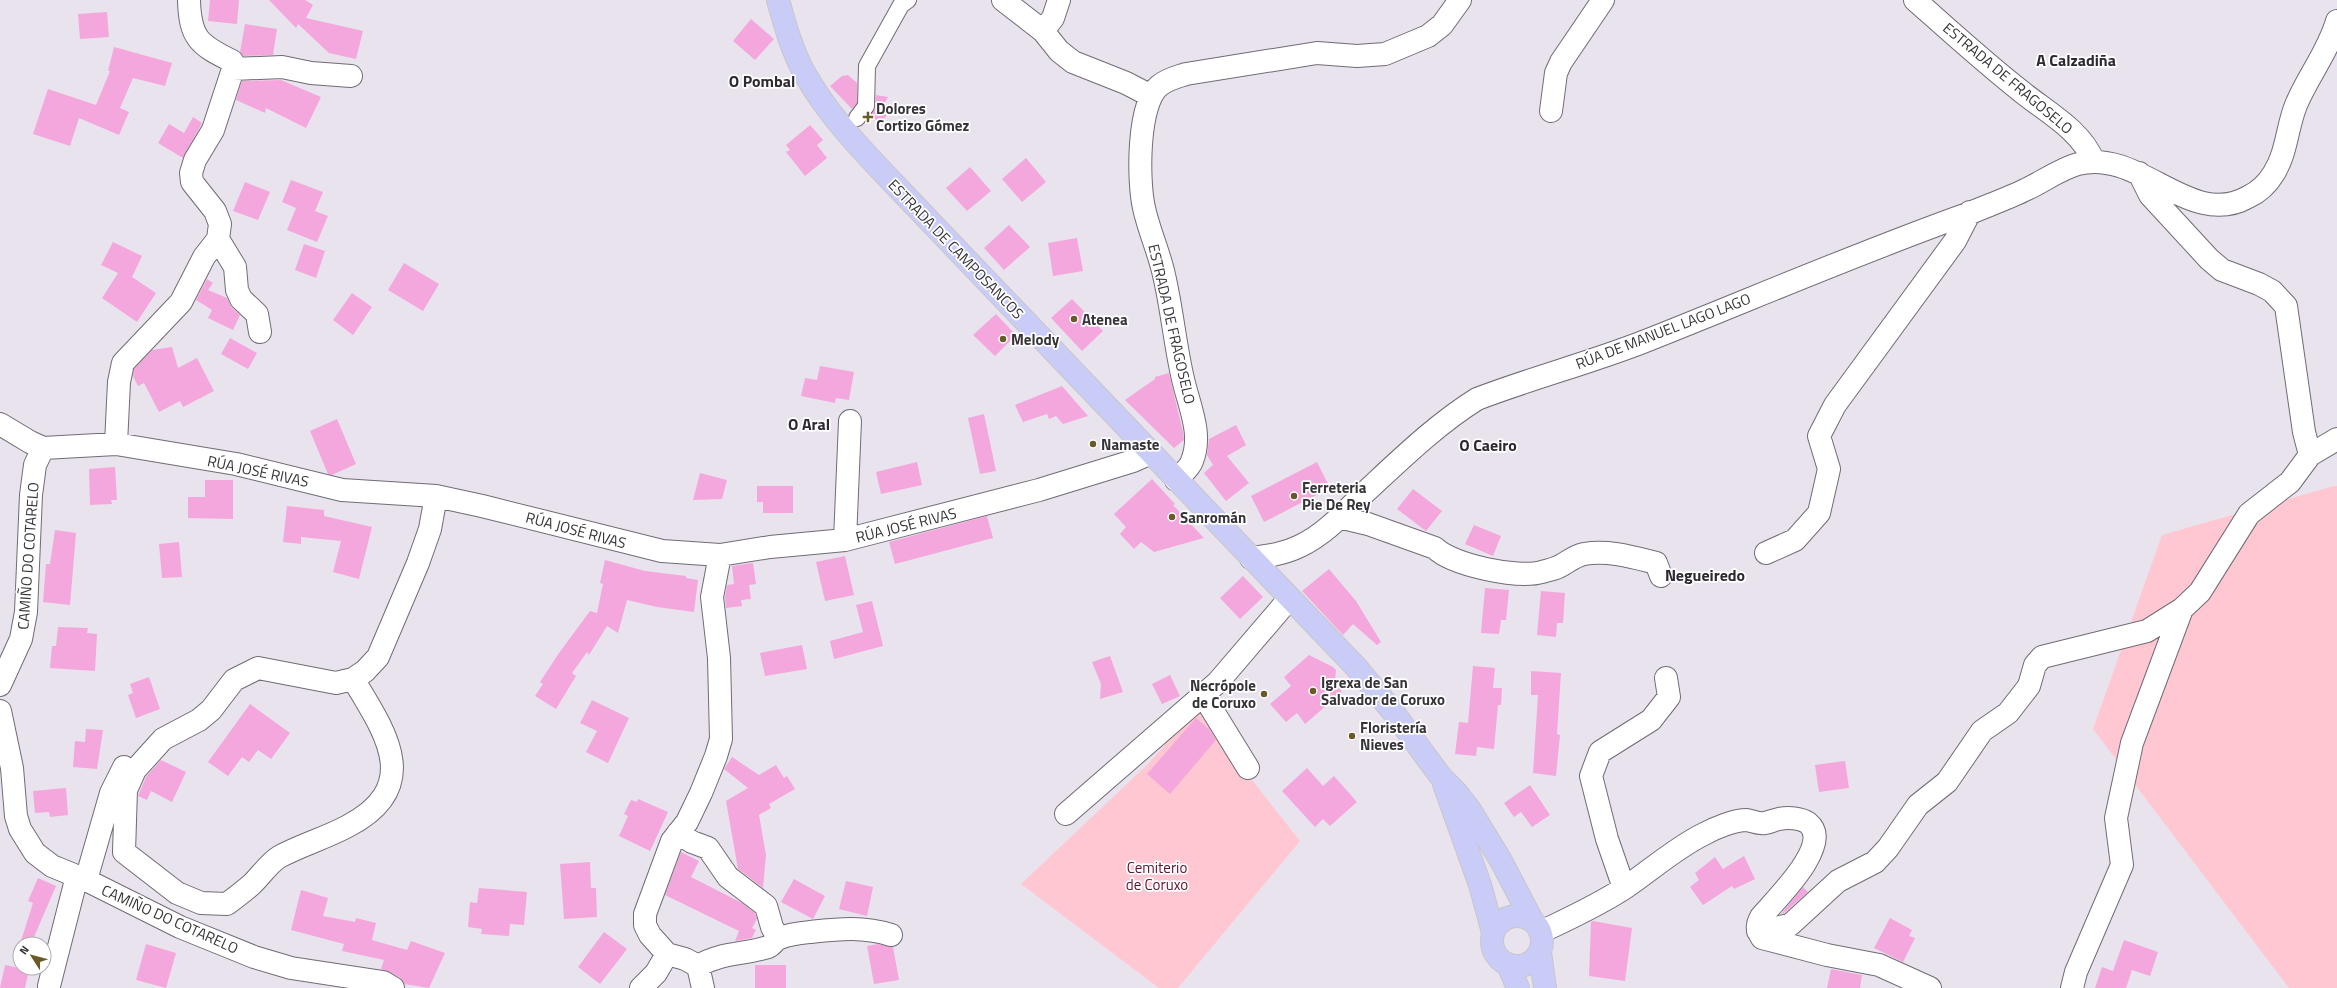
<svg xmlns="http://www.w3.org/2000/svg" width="2337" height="988" viewBox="0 0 2337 988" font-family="'Titillium Web',sans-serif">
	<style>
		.green { fill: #ffc7d1 }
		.building { fill: #f4a7dd }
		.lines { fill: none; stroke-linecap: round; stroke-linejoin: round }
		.pedestrian-casing { stroke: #706b75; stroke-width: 18 }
		.minor-casing { stroke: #706b75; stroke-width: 24 }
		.primary-casing { stroke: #c7c6c8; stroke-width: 24 }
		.pedestrian { stroke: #fff; stroke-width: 16 }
		.minor { stroke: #fff; stroke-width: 22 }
		.primary { stroke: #caccf8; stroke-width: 22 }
		.poi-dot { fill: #6a5a27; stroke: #fff; stroke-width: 1.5 }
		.labels { text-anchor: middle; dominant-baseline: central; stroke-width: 3.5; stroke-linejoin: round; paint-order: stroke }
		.street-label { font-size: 15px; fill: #373439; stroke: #fff }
		.poi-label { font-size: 15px; font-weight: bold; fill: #373439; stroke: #fff; text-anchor: start }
		.park-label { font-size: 15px; fill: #62102c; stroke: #fff }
		.neighbourhood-label { font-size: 16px; font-weight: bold; fill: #2d2831; stroke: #fff }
	</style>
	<rect width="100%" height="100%" fill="#e9e3ee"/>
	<!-- green -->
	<path class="green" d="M2334,486H2337V988H2289L2093,729L2162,535Z
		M1196,709L1300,841L1178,988H1159L1021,884L1148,764Z"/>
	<!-- building -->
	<path class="building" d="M210,0H239L237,24L208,21Z
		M269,0H305L313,5L306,18L363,31L356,59L329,53L298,24L296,28Z
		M107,12L109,37L80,39L78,14Z
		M751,19L774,39L755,60L733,41Z
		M245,24L277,29L273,55L243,56L240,52Z
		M114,47L172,63L165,86L133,78L120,108L129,112L119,135L79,118L70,146L33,134L48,89L96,105L110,71H108Z
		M848,75L857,83V103L852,109L830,86L842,76Z
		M281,80L321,97L306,128L266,108L265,113L236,100L242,81Z
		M876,95L888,97L884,104L891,107L881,125L871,115L875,107Z
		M193,117L202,123L183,158L158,143L169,124L184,133Z
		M810,125L823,140L817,145L827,158L805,176L786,152L790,150L786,145Z
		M1026,158L1046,182L1022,202L1002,179Z
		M970,167L991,191L967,211L946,188Z
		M291,180L323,192L315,211L328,216L317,242L287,230L296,208L282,202Z
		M245,182L270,192L258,220L233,211Z
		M1009,225L1030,247L1004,270L984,248Z
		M1077,238L1083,271L1053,276L1048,243Z
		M113,242L142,256L132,277L156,293L137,322L102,298L118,273L101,265Z
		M304,244L325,251L316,278L295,270Z
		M404,263L439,284L423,311L388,290Z
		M207,279L213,283L208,290L227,298L232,308L240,315L233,330L208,318L212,310L196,300Z
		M352,293L372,307L353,335L333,320Z
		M1072,299L1103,331L1082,351L1051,318Z
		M996,314L1016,335L995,356L973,335Z
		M230,338L257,353L248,369L221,354Z
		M172,347L178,368L197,358L214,391L183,407L180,401L159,412L144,383L138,386L133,376L134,369L152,350Z
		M820,366L854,372L849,400L836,398L835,403L801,396L805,378L817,380Z
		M1169,373L1183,432L1184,440L1174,448L1125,400L1155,379V377Z
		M1062,386L1088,416L1063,424L1056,416L1049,419L1047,414L1023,422L1015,405Z
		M984,414L996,471L980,474L968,418Z
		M337,419L356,464L332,475L328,474L310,431Z
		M1236,425L1246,445L1227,456L1249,483L1226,501L1204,473L1213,465L1207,455L1209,439Z
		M917,462L922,485L881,494L876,472Z
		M1317,462L1330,488L1264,522L1251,496Z
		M115,467L117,500H111L112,504L90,505L89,469Z
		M700,473L727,480L722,499L693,500Z
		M1152,479L1175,504L1173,505L1204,538L1154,552L1141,542L1134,549L1120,534L1126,527L1114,514Z
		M205,480H233V519L188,518V497H205Z
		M757,486H793V513H763V502H757Z
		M1413,489L1442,511L1426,531L1397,509Z
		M287,506L324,510V516L372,527L359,579L333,572L341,541L301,537V544L283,542Z
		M987,516L993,538L895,564L889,542Z
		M1474,525L1501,536L1493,556L1465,544Z
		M55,530L76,533L70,605L43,602L46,564H50Z
		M179,542L182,577L162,578L159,544Z
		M845,556L854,595L825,601L816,562Z
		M605,560L645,571L686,576V578L698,580L694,612L657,607L627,600L618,633L607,626L589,655L587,652L572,673L576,676L556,709L535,696L543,684L540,682L559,653L590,611L597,613L603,584L600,583Z
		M753,563L756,584L749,585L751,599L741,600L742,606L726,608L725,597L727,585L734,584L732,566Z
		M1329,569L1356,601L1381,642L1377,645L1353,624L1343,635L1302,591Z
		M1243,576L1263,597L1240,619L1220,598Z
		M1485,588L1509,590L1506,620H1501L1499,634L1481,633Z
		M1541,591L1565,593L1563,623H1557L1556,637L1537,635Z
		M872,601L883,646L834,659L830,641L863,632L856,605Z
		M58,627L88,628L87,633L97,634L95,671L50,668L52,646H56Z
		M802,645L807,669L765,676L760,653Z
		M1309,655L1333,667L1336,670L1335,680L1342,692L1305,724L1297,713L1286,722L1270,704L1291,686L1284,677Z
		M1110,656L1123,692L1100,699L1101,684L1092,662Z
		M1473,666L1495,668L1493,688H1502L1501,705H1498L1494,749L1477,747L1476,756L1455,754L1459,722L1468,723Z
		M1531,671L1561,673L1557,734L1560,735L1556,776L1533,773L1538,695H1531Z
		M1170,675L1180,696L1162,704L1152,684Z
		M149,677L160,709L136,718L128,695L133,693L130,684Z
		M592,700L629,718L608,763L586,752L597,731L580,723Z
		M250,704L290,733L271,759L258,750L249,762L242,757L228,776L208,762Z
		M1196,718L1209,729L1216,740L1170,794L1147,774Z
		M86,729L103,730L97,769L73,767L75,741L85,742Z
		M732,757L759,775L776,765L784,778L787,776L795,789L769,804L771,808L759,815L766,855L763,888L738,869L726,801L748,788L724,769Z
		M161,760L186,772L172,802L151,791L147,800L138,796L146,777Z
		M1845,761L1849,788L1819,792L1815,765Z
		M1307,768L1323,786L1334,776L1357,802L1330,826L1323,819L1315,827L1282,791Z
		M1530,785L1550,815L1532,827L1521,812L1514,817L1504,803Z
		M66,788L68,815L50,817L49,812L35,813L33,791Z
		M638,799L668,812L650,851L619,836L628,816L624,814L631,800L637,802Z
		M681,852L699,861L691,877L742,903L755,913L757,919L752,928L756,930L752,938L735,941L739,931L665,895Z
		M1744,856L1755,879L1734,889L1732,886L1703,905L1690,887L1699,880L1695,873L1715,857L1723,869Z
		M590,862L591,888H596L597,917L564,919L560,864Z
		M38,878L56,886L31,944H20L33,903L28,901Z
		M794,879L825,896L813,919L781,902Z
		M846,881L873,887L867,916L839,909Z
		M1803,887L1808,892L1783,914L1782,913Z
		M479,888L527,892L524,925L510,924L509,936L481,934L482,929L468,927L470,902L477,903Z
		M301,890L328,898L323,916L355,922L356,918L376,923L372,940L407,950L411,941L445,953L429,988L404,984L399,977L381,969L384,960L342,951L344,944L291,930Z
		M1890,918L1912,930L1909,936L1915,938L1903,962L1874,948Z
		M1593,921L1632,928L1625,981L1589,976L1591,922Z
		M604,932L627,949L600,984L578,967Z
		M2124,940L2158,952L2150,976L2132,970L2126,988H2095L2102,967L2113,971Z
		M146,944L176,953L166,988L136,980Z
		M878,944L893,947L899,980L874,984L867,946Z
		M5,965L29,970L25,988H0Z
		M755,965H786V988H755Z
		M1831,969L1862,975L1860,988H1827Z"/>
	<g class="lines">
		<defs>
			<path id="pedestrian" d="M857,118L866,106L867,66L901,5L908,0"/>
			<path id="minor" d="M1003,0L1043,31L1059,51L1073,62L1126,83L1151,96
				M1915,0C1950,31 1985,63 2022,92C2048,113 2081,130 2094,162
				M1043,31L1053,18L1059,0
				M233,69L282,67L311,73L351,76
				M1551,111L1556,73L1561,62L1603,0
				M2139,173L2150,195L2209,259L2222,270L2259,284L2272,291L2286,306L2304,432L2310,455
				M218,239L235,267L237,290L241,299L257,314L260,332
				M0,424L30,442L43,448L116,444L236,464L342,490L436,496L482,506L662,551L720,555L770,547L845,540L1039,490L1133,461L1151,453
				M116,444L119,382L123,363L181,302L204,257L218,239L220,224L215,211L192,182L191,173L195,160L213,130L233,69L232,61C199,45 190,38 189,0
				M1176,480C1181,474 1190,468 1192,461C1203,434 1189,406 1183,379C1175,345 1172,309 1164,275C1159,252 1149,231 1144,208C1138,182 1137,104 1159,86C1167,79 1177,77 1186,74L1317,53L1357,56L1385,54L1428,36L1442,25L1460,0
				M1339,517L1368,524L1435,548C1452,565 1518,579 1542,572C1548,570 1556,569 1562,565C1569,561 1575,556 1584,554C1609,550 1632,557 1656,563L1661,576
				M845,540L850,421
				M1766,553L1795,540L1819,513L1829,469L1819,436L1835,405L1955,241L1970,212
				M1251,558C1268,556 1284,554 1300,546C1324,535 1343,514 1361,496C1398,462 1434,426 1477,399C1532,378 1589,363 1643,342C1752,299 1860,252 1970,213C1989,205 2009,198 2027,189C2044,181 2060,169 2078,164C2140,148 2190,230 2248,197C2259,192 2268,183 2274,173C2287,152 2287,127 2296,105C2308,76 2328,52 2337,21
				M353,679C385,732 424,786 348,826C326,838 301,845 279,857C268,864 260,877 251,885C243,892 235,898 227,904L201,903L177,893L124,852L126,790L135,770L163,739L199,720L211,710L234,680L258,668L336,683L353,679L365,671L378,657L418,563L430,529L436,496
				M0,685L21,639L26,612L31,495L35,465L43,448
				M1203,695L1248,768
				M0,711L12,768L16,816L20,829L35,853L52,866L86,880L180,927L254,957L291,968L383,982L393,988
				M1066,814L1218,682L1289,599
				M678,833L692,842L708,848L728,877L766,906L772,927L778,938
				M86,880L111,793L124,767
				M1624,888L1607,839L1591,776L1600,752L1651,720L1669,697L1666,678
				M1758,931L1790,925L1838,881L1875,862L1888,848L1918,805L1947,782L1982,731L2008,713L2029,686L2035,665L2042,657L2147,631L2182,609L2200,592L2249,514L2290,482L2310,455L2337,439
				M1541,932C1570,918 1599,905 1626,887C1651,870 1677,847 1704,834C1715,828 1734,820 1747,820C1753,821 1758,824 1765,823C1770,822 1774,820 1779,819C1788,817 1801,818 1808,823C1834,844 1775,900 1761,917C1756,926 1757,930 1762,938L1827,955L1879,965L1930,988
				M667,954L685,959L698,966L703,988
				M698,966C722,952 743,955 768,947C773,945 775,939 780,938C789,934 800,933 810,932C838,929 863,926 891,935
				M49,986L77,876
				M641,988L656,973L667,954L650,935L645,925V914L672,841L687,822L701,793L716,756L721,739L719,658L712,597L720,555
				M2072,988L2076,972L2122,865L2116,818L2132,743L2182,609"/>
			<path id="primary" d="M778,0C785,25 792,51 805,74C829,117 864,152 897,187L1356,667L1394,713L1441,777L1457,793L1470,810L1500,859L1532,920
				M1444,784L1480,885L1493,932
				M1492 941a25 25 0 1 1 50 0a25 25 0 1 1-50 0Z
				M1540,952L1545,988
				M1508,965L1518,988"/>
		</defs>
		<!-- pedestrian casing -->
		<use href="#pedestrian" class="pedestrian-casing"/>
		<!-- minor casing -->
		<use href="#minor" class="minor-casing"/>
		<!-- primary casing -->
		<use href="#primary" class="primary-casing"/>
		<!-- pedestrian -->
		<use href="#pedestrian" class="pedestrian"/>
		<!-- minor -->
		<use href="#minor" class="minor"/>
		<!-- primary -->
		<use href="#primary" class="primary"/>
	</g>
	<!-- markers -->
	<g class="poi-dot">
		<path d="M866 111h4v4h4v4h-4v4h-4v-4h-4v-4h4z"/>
		<circle cx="1074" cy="319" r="4"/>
		<circle cx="1003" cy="339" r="4"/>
		<circle cx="1093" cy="444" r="4"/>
		<circle cx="1294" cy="496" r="4"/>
		<circle cx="1172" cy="517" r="4"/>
		<circle cx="1313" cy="691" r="4"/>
		<circle cx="1264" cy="694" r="4"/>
		<circle cx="1352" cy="736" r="4"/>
	</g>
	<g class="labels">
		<!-- street labels -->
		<g class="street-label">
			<text transform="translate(2008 78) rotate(40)">ESTRADA DE FRAGOSELO</text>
			<text transform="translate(956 249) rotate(46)">ESTRADA DE CAMPOSANCOS</text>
			<text transform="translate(1172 324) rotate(77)">ESTRADA DE FRAGOSELO</text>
			<text transform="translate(1663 331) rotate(-21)">RÚA DE MANUEL LAGO LAGO</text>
			<text transform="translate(258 471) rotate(12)">RÚA JOSÉ RIVAS</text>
			<text transform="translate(906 525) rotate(-14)">RÚA JOSÉ RIVAS</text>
			<text transform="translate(576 530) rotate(15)">RÚA JOSÉ RIVAS</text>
			<text transform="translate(28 556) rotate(-86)">CAMIÑO DO COTARELO</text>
			<text transform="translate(170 919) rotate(24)">CAMIÑO DO COTARELO</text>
		</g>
		<!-- poi labels -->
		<g class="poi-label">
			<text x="876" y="108">Dolores<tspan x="876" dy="17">Cortizo Gómez</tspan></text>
			<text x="1082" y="319">Atenea</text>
			<text x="1011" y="339">Melody</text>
			<text x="1101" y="444">Namaste</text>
			<text x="1302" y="487">Ferreteria<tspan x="1302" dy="17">Pie De Rey</tspan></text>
			<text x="1180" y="517">Sanromán</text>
			<text x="1321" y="682">Igrexa de San<tspan x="1321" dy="17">Salvador de Coruxo</tspan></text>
			<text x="1256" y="685" text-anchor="end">Necrópole<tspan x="1256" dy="17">de Coruxo</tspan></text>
			<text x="1360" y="727">Floristería<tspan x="1360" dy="17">Nieves</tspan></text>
		</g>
		<!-- park labels -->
		<g class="park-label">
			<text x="1157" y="867">Cemiterio<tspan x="1157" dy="17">de Coruxo</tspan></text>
		</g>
		<!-- neighbourhood labels -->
		<g class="neighbourhood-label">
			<text x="2076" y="60">A Calzadiña</text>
			<text x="762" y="81">O Pombal</text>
			<text x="809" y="424">O Aral</text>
			<text x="1488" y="445">O Caeiro</text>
			<text x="1705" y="575">Negueiredo</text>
		</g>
	</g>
	<!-- north arrow -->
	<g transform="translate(32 956) rotate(306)"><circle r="19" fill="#ffffff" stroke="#afaeb0"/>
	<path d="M0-3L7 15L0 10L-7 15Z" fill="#6a5a27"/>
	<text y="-6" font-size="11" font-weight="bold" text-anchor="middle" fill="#373439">N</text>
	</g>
</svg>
